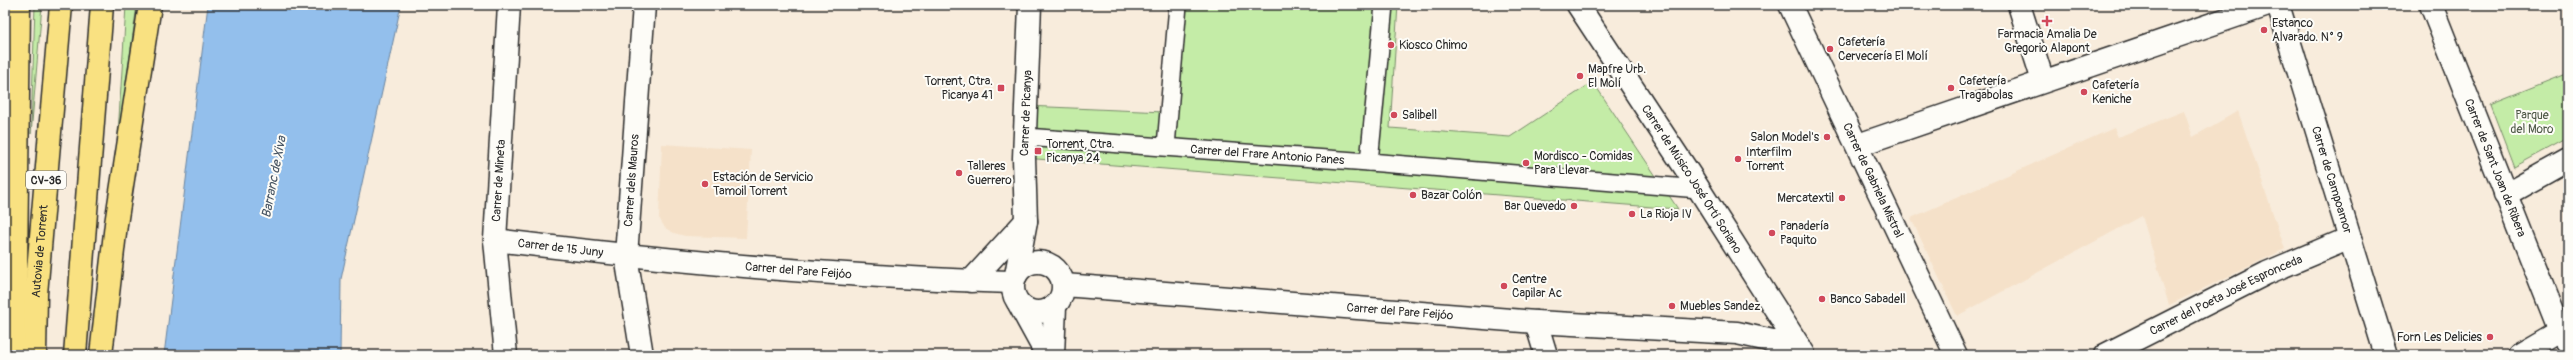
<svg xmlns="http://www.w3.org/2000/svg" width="2573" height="360" viewBox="0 0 2573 360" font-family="Pangolin,sans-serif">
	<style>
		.built { fill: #f5e1c9 }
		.green { fill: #c4eca7; stroke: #788c69 }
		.water { fill: #93bfec; stroke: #69849f }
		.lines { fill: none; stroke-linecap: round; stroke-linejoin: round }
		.pedestrian-casing { stroke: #2b2b2b; stroke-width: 20 }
		.minor-casing { stroke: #2b2b2b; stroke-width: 25 }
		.tertiary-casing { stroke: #2b2b2b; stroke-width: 25 }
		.motorway-casing { stroke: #2b2b2b; stroke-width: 25 }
		.pedestrian { stroke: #fdfcf7; stroke-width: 17 }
		.minor { stroke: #fdfcf7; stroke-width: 22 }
		.tertiary { stroke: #fdfcf7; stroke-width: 22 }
		.motorway { stroke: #f9e181; stroke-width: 22 }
		.poi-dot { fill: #d1495b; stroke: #fdfcf7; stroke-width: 1.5 }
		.labels { text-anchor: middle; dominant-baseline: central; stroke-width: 4; stroke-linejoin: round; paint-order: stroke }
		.shield { fill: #fdfcf7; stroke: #6a6a68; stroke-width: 1 }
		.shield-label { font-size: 11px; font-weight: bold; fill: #2b2b2b }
		.poi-label { font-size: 12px; fill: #2b2b2b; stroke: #fdfcf7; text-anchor: start }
		.street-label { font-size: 12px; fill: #2b2b2b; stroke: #fdfcf7 }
		.park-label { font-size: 12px; fill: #515b4a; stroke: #fdfcf7 }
		.water-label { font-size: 13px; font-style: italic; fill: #4a5765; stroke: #fdfcf7 }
	</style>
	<rect width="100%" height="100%" fill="#f8ecdc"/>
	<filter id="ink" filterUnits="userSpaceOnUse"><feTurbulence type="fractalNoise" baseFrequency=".025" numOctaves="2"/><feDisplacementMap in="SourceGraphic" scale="8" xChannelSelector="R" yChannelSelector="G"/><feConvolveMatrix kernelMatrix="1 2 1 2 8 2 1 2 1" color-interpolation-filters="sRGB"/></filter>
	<g filter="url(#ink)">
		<!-- built -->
		<path class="built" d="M2184,111L2193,137L2238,111L2285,249L2169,305L2142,216L1957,316L1911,218L2114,128L2118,137Z
			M662,144L751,150L746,238L685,236L674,233L665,228L659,218Z"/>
		<!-- green -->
		<path class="green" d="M35,5H42L31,134Z
			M126,5H137L117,150L125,22Z
			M1172,5H1398L1390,128L1510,137L1593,82L1678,209L1024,158L1026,106L1164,112Z
			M2568,73V138L2514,167L2490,104Z"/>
		<!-- water -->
		<path class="water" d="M208,5H401L341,279L340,355H164Z"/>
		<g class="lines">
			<defs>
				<g id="pedestrian">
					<path id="s1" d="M1025,137L1369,162L1699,189"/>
					<path d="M1166,146L1178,5"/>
					<path d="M1369,162L1384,5"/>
				</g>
				<g id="minor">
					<path id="s2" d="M1578,5L1690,175L1804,354"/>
					<path id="s3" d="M1790,5L1956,355"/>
					<path d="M2019,5L2043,81"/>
					<path id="s4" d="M2278,5L2386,355"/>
					<path id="s5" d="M2431,5L2560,331L2568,343"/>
					<path d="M1858,145L2268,5"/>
					<path d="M2505,195L2568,160"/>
					<path id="s6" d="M495,240C667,261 840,277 1013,282"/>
					<path d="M971,281L1026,221"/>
					<path id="s7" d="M1064,285L1536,322L1737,333L1800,347"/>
					<path d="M1536,322L1546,355"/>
					<path id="s8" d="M506,355L495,240L509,5"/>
					<path id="s9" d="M642,355L626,256L644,5"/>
					<path id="s10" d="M2105,355L2267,273L2350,238"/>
					<path d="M2519,355L2560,331L2568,330"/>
				</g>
				<g id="tertiary">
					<circle cx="1038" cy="287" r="25"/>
					<path id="s11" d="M1016,275L1026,221L1024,158L1030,5"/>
					<path d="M1019,304L1047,355"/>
					<path d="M1053,355L1055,306"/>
				</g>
				<g id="motorway">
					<path d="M15,355L19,5"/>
					<path id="s12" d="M35,355L36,294L61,5"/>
					<path d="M75,355L102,5"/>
					<path d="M101,355L116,224L150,5"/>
				</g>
			</defs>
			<!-- pedestrian casing -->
			<use href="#pedestrian" class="pedestrian-casing"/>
			<!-- minor casing -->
			<use href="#minor" class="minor-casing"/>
			<!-- tertiary casing -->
			<use href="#tertiary" class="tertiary-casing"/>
			<!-- motorway casing -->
			<use href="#motorway" class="motorway-casing"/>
			<!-- pedestrian -->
			<use href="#pedestrian" class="pedestrian"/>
			<!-- minor -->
			<use href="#minor" class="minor"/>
			<!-- tertiary -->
			<use href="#tertiary" class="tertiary"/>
			<!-- motorway -->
			<use href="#motorway" class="motorway"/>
		</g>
	</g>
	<!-- markers -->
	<g class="poi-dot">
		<path d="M2045 15h4v4h4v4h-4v4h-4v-4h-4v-4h4z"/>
		<circle cx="2264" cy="30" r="4"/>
		<circle cx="1391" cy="45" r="4"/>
		<circle cx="1830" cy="49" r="4"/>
		<circle cx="1580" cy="76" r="4"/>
		<rect x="997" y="84" width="8" height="8" rx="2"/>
		<circle cx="1951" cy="88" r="4"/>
		<circle cx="2084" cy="92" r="4"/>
		<circle cx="1394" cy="115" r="4"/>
		<circle cx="1827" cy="137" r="4"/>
		<rect x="1034" y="147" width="8" height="8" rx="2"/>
		<circle cx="1738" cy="159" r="4"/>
		<circle cx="1526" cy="163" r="4"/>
		<circle cx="959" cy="173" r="4"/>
		<circle cx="705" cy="184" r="4"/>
		<circle cx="1413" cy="195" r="4"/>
		<circle cx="1842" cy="198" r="4"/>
		<circle cx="1574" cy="206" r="4"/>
		<circle cx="1632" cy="214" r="4"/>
		<circle cx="1772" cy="233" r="4"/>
		<circle cx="1504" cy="286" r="4"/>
		<circle cx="1822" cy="299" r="4"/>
		<circle cx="1672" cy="306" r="4"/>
		<circle cx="2490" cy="337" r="4"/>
	</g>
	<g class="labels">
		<!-- shield labels -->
		<rect class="shield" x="26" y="171" width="40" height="18" rx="3"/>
		<g class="shield-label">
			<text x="46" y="180">CV-36</text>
		</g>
		<!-- poi labels -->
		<g class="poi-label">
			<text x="2272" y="23">Estanco<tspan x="2272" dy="14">Alvarado. N° 9</tspan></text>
			<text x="2047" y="34" text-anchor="middle">Farmacia Amalia De<tspan x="2047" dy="14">Gregorio Alapont</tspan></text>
			<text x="1838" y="42">Cafetería<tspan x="1838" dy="14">Cervecería El Molí</tspan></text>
			<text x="1399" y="45">Kiosco Chimo</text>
			<text x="1588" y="69">Mapfre Urb.<tspan x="1588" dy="14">El Molí</tspan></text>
			<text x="993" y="81" text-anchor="end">Torrent, Ctra.<tspan x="993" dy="14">Picanya 41</tspan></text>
			<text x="1959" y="81">Cafetería<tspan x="1959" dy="14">Tragabolas</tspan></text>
			<text x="2092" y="85">Cafetería<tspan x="2092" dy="14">Keniche</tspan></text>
			<text x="1402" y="115">Salibell</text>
			<text x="1819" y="137" text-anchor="end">Salon Model's</text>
			<text x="1046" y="144">Torrent, Ctra.<tspan x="1046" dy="14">Picanya 24</tspan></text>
			<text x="1746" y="152">Interfilm<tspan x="1746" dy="14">Torrent</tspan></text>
			<text x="1534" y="156">Mordisco - Comidas<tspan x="1534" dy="14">Para Llevar</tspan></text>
			<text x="967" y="166">Talleres<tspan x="967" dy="14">Guerrero</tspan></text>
			<text x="713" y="177">Estación de Servicio<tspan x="713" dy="14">Tamoil Torrent</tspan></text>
			<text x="1421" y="195">Bazar Colón</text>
			<text x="1834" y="198" text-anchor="end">Mercatextil</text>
			<text x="1566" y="206" text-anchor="end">Bar Quevedo</text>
			<text x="1640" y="214">La Rioja IV</text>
			<text x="1780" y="226">Panadería<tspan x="1780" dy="14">Paquito</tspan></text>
			<text x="1512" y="279">Centre<tspan x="1512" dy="14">Capilar Ac</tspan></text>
			<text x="1830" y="299">Banco Sabadell</text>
			<text x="1680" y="306">Muebles Sandez</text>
			<text x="2482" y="337" text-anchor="end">Forn Les Delicies</text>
		</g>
		<!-- street labels -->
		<g class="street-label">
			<text stroke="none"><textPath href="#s11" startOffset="163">Carrer de Picanya</textPath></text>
			<text stroke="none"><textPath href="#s1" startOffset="243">Carrer del Frare Antonio Panes</textPath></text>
			<text stroke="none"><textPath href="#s5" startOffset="175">Carrer de Sant Joan de Ribera</textPath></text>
			<text stroke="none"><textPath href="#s8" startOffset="175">Carrer de Mineta</textPath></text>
			<text stroke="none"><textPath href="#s2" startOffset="208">Carrer de Músico José Ortí Soriano</textPath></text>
			<text stroke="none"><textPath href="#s3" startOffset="194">Carrer de Gabriela Mistral</textPath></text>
			<text stroke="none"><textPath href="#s4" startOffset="183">Carrer de Campoamor</textPath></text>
			<text stroke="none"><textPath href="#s9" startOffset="176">Carrer dels Mauros</textPath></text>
			<text stroke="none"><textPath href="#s6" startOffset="66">Carrer de 15 Juny</textPath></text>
			<text stroke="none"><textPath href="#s12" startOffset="104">Autovia de Torrent</textPath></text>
			<text stroke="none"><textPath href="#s6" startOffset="305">Carrer del Pare Feijóo</textPath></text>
			<text stroke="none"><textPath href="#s10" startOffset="135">Carrer del Poeta José Espronceda</textPath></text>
			<text stroke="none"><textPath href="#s7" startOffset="337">Carrer del Pare Feijóo</textPath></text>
		</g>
		<!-- park labels -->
		<g class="park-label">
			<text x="2532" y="115">Parque<tspan x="2532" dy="14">del Moro</tspan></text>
		</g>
		<!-- water labels -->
		<g class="water-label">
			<text transform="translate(274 177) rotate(-79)">Barranc de Xiva</text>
		</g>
	</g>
	<!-- margin -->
	<rect width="2573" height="360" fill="none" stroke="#fdfcf7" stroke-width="20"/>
	<rect x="10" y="10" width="2553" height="340" fill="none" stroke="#2b2b2b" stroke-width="1.5" filter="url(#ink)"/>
</svg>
